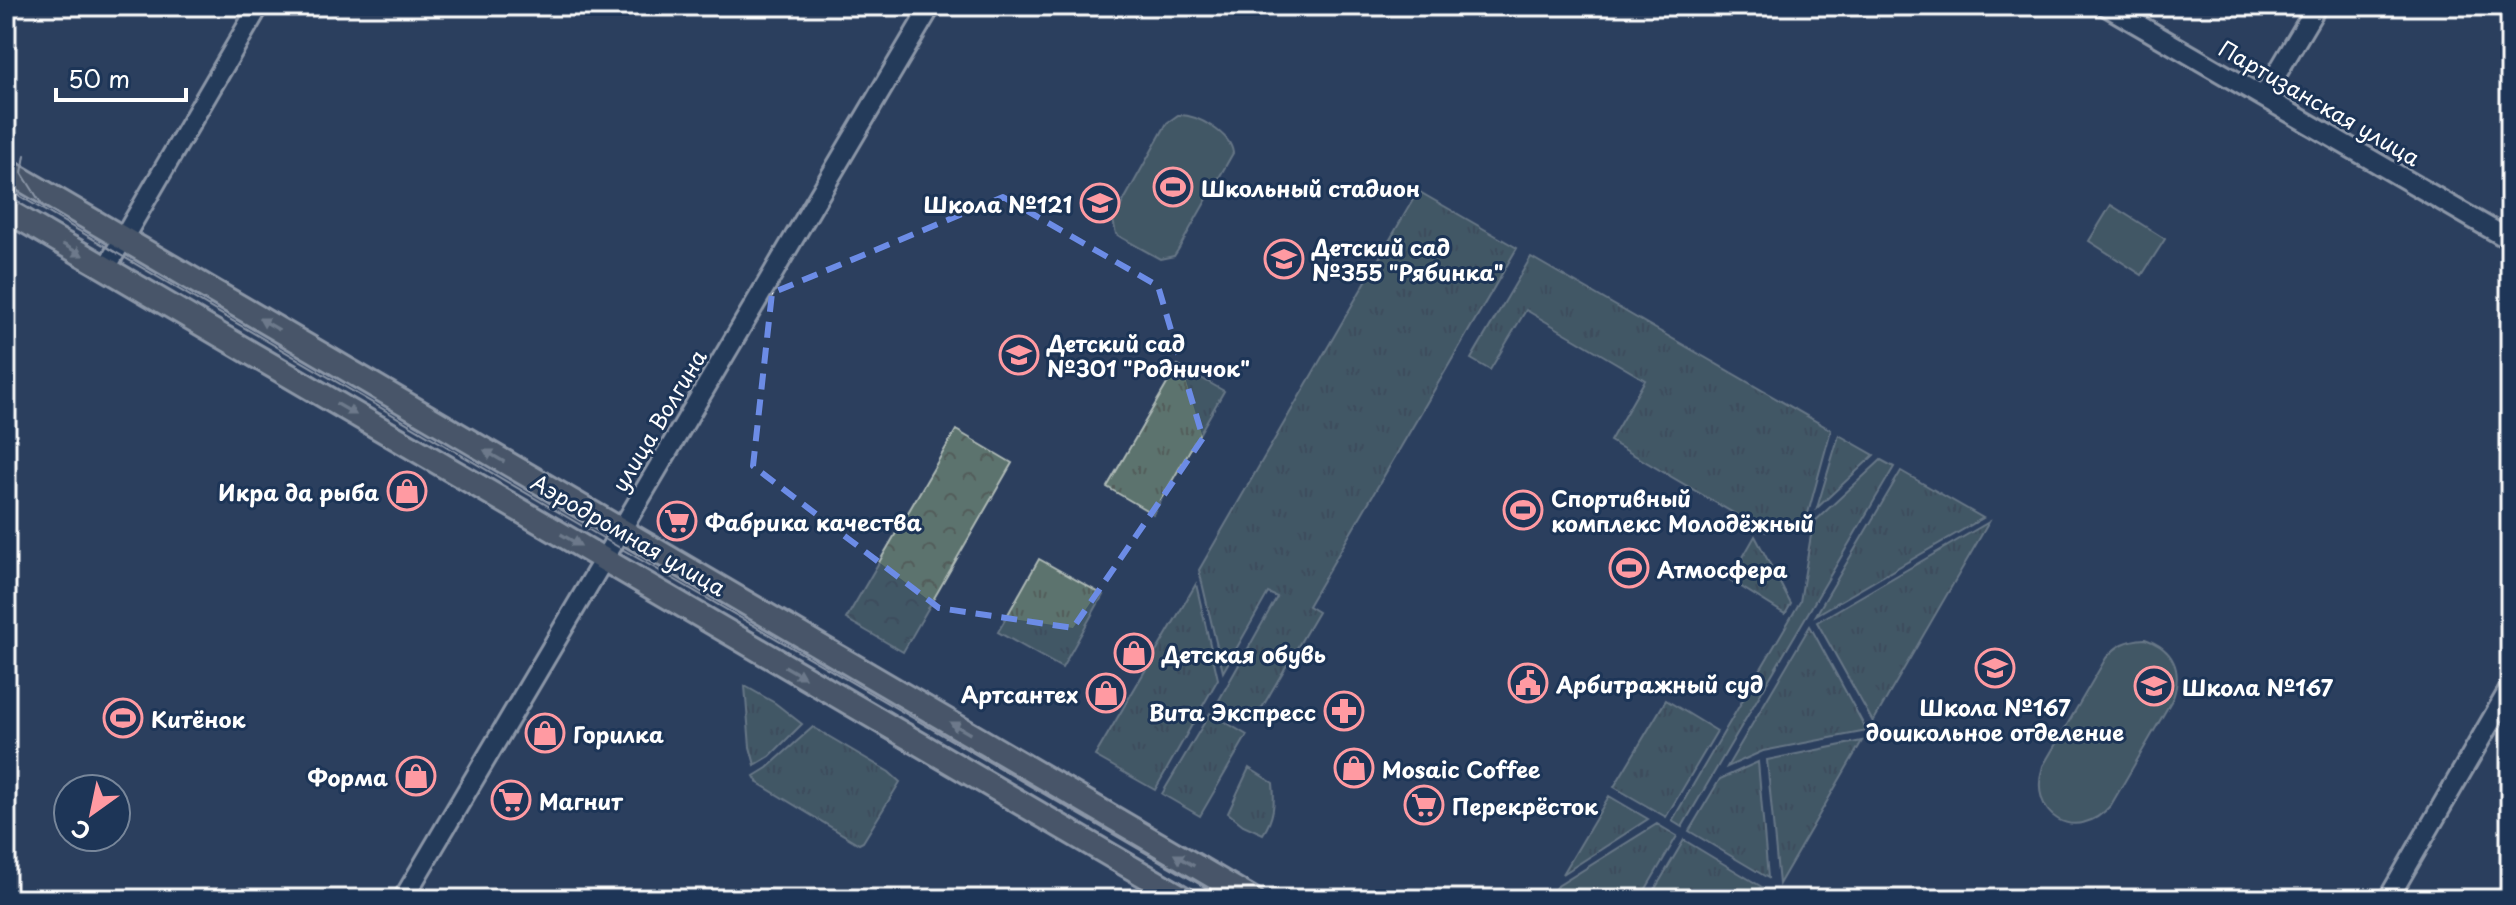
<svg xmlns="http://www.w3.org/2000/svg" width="2516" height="905" viewBox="0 0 2516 905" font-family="'Playpen Sans',sans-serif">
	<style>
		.grass { fill: url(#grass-tufts); stroke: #aeb9b6; stroke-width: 2 }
		.forest { fill: url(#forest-crowns); stroke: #aeb9b6; stroke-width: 2 }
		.garden { fill: #5c736e; stroke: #aeb9b6; stroke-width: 2 }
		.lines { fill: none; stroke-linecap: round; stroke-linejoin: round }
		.minor-casing { stroke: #fff; stroke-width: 24 }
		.major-casing { stroke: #fff; stroke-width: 28 }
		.minor { stroke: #1d3557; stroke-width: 18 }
		.major { stroke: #6a7074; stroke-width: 22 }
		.tram { stroke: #fff; stroke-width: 2 }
		.oneway { fill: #bcbfc0 }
		.marked { fill: none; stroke: #6c8ce6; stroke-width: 6; stroke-dasharray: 16 10; stroke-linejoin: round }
		.labels { text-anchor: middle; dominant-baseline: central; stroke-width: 6; stroke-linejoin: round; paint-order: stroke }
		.street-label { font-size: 22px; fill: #fff; stroke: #1d3557 }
		.poi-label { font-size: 22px; font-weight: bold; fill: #fff; stroke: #1d3557; text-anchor: start }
	</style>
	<defs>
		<pattern id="grass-tufts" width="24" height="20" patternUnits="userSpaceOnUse" patternTransform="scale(2)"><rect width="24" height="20" fill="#5c736e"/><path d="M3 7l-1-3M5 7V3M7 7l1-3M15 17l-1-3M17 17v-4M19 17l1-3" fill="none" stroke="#525c5a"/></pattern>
		<pattern id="forest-crowns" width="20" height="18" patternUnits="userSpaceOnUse" patternTransform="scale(2)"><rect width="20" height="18" fill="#5c736e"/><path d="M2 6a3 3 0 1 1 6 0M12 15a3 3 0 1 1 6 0" fill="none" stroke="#525c5a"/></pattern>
	</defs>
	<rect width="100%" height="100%" fill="#2c3f5e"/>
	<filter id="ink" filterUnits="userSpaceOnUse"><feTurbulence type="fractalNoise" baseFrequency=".0125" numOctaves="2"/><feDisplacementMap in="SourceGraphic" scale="16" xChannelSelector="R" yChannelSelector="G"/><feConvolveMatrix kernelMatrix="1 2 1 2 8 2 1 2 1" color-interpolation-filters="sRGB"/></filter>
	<g filter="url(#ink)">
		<!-- grass -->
		<path class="grass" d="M1418,191L1517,248L1308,606L1318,612L1253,723L1218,702L1277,597L1268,593L1223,672L1199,570Z
			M1531,257L1831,430L1807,517L1766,532L1610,441L1645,380L1526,310L1490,370L1471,359Z
			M1178,365L1224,391L1153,514L1107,487Z
			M1839,435L1874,455L1817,508Z
			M1881,460L1894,467L1682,827L1672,821L1800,602L1813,523Z
			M1901,471L1983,518L1816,615Z
			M1989,522L1873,722L1817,622Z
			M1755,536L1791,604L1785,614L1730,580Z
			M1039,559L1103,595L1062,668L998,632Z
			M1196,584L1218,679L1155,790L1095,756Z
			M1810,626L1867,731L1763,751L1727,767Z
			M745,686L775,703L802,724L770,756L755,765L750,747Z
			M1666,700L1717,731L1666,817L1614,787Z
			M1210,713L1247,735L1200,816L1162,794Z
			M813,727L889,772L900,782L863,842L859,844L758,783L754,776L767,768Z
			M1862,741L1779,884L1767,760Z
			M1758,762L1768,878L1689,831L1720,779Z
			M1249,768L1273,783C1275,803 1274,818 1263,834L1243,825L1228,813Z
			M1609,796L1648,819L1563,874Z
			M1657,824L1677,836L1640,899H1549L1556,887Z
			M1684,840L1762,887L1735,899H1649Z"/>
		<!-- forest -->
		<path class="forest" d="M956,430L1012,463L903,652L846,619Z"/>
		<!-- garden -->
		<path class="garden" d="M1178,115C1197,114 1231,134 1233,153L1178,250L1174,256L1160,259L1122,238L1116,234L1113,220L1167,123Z
			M2111,205L2165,239L2142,275L2089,241Z
			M2145,639C2173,649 2183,669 2173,698L2111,805C2076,845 2027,816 2043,766L2106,658C2117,645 2127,640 2145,639Z"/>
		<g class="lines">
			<defs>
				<path id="minor" d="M2106,6L2510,240
					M2263,97L2317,6
					M106,268L259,6
					M403,899L931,6
					M2388,899L2510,688"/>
				<path id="major" d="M6,170L1252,899
					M6,210L1185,899"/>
			</defs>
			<!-- minor casing -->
			<use href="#minor" class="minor-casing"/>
			<!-- major casing -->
			<use href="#major" class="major-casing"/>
			<!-- minor -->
			<use href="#minor" class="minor"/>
			<!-- major -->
			<use href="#major" class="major"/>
			<!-- tram -->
			<path class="tram" d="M25,155L22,173L44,208
				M6,188L596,534L1225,899"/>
		</g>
		<!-- one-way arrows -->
		<defs><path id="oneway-solid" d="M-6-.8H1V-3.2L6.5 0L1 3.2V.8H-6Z" transform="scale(2)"/></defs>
		<g class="oneway">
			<use href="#oneway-solid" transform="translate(73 250) rotate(30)"/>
			<use href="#oneway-solid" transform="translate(269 324) rotate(-150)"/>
			<use href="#oneway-solid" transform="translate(346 409) rotate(30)"/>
			<use href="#oneway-solid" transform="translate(494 456) rotate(-150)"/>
			<use href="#oneway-solid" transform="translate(571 540) rotate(30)"/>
			<use href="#oneway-solid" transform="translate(795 672) rotate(30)"/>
			<use href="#oneway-solid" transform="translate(960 728) rotate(-150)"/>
			<use href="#oneway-solid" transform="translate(1184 860) rotate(-150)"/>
		</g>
	</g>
	<!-- marked area -->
	<path d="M0 0H2516V905H0ZM1003,197L1158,286L1203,438L1073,628L939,608L753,466L772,293Z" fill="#2c3f5e" fill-opacity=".55" fill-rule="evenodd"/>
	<path class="marked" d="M1003,197L1158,286L1203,438L1073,628L939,608L753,466L772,293Z"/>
	<!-- icons -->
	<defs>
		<symbol id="stadium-ring" viewBox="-11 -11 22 22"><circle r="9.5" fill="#1d3557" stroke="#ff9aa2" stroke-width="1.5"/><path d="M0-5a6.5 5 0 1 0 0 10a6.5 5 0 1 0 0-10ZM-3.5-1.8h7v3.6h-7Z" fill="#ff9aa2"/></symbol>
		<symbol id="school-ring" viewBox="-11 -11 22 22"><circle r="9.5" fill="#1d3557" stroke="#ff9aa2" stroke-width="1.5"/><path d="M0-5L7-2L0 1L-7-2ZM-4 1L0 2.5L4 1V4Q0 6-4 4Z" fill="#ff9aa2"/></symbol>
		<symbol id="shop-ring" viewBox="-11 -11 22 22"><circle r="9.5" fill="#1d3557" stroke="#ff9aa2" stroke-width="1.5"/><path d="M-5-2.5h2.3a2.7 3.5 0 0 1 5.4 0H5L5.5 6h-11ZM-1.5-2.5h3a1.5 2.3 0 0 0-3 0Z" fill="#ff9aa2"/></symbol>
		<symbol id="supermarket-ring" viewBox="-11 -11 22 22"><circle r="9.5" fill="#1d3557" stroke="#ff9aa2" stroke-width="1.5"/><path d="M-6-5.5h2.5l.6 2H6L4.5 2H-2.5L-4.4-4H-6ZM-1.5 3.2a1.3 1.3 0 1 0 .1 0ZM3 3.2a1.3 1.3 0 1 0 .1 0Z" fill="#ff9aa2"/></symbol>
		<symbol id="civic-ring" viewBox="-11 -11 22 22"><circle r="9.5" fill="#1d3557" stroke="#ff9aa2" stroke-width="1.5"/><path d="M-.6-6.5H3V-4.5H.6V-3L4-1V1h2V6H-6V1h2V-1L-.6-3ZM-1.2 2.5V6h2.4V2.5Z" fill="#ff9aa2"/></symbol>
		<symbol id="pharmacy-ring" viewBox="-11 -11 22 22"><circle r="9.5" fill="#1d3557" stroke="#ff9aa2" stroke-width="1.5"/><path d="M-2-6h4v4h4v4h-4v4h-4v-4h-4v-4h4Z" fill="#ff9aa2"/></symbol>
	</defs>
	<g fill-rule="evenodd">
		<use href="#stadium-ring" x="1151" y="165" width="44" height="44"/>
		<use href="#school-ring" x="1078" y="181" width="44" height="44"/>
		<use href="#school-ring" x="1262" y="237" width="44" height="44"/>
		<use href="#school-ring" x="997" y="333" width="44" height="44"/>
		<use href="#shop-ring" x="385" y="469" width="44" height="44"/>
		<use href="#stadium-ring" x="1501" y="488" width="44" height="44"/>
		<use href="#supermarket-ring" x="655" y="499" width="44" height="44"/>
		<use href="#stadium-ring" x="1607" y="546" width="44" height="44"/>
		<use href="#shop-ring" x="1112" y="631" width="44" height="44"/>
		<use href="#school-ring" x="1973" y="646" width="44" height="44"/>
		<use href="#civic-ring" x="1506" y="661" width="44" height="44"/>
		<use href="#school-ring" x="2132" y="664" width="44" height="44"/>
		<use href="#shop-ring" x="1084" y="671" width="44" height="44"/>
		<use href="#pharmacy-ring" x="1322" y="689" width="44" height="44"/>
		<use href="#stadium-ring" x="101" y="696" width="44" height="44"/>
		<use href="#shop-ring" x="523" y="711" width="44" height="44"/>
		<use href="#shop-ring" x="1332" y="746" width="44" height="44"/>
		<use href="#shop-ring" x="394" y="754" width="44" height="44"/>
		<use href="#supermarket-ring" x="489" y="778" width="44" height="44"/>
		<use href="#supermarket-ring" x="1402" y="783" width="44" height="44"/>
	</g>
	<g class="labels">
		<!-- street labels -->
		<g class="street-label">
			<text transform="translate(2320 102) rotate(30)">Партизанская улица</text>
			<text transform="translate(658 420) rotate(-59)">улица Волгина</text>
			<text transform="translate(629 534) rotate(30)">Аэродромная улица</text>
		</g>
		<!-- poi labels -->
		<g class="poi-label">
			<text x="1201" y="187">Школьный стадион</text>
			<text x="1072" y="203" text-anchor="end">Школа №121</text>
			<text x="1312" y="246">Детский сад<tspan x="1312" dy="25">№355 "Рябинка"</tspan></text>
			<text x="1047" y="342">Детский сад<tspan x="1047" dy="25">№301 "Родничок"</tspan></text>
			<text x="379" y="491" text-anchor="end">Икра да рыба</text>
			<text x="1551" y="497">Спортивный<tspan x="1551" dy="25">комплекс Молодёжный</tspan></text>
			<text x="705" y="521">Фабрика качества</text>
			<text x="1657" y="568">Атмосфера</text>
			<text x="1162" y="653">Детская обувь</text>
			<text x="1556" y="683">Арбитражный суд</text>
			<text x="2182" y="686">Школа №167</text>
			<text x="1078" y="693" text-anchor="end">Артсантех</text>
			<text x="1995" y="706" text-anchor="middle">Школа №167<tspan x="1995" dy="25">дошкольное отделение</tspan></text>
			<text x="1316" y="711" text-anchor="end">Вита Экспресс</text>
			<text x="151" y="718">Китёнок</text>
			<text x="573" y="733">Горилка</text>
			<text x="1382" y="768">Mosaic Coffee</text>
			<text x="388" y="776" text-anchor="end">Форма</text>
			<text x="539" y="800">Магнит</text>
			<text x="1452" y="805">Перекрёсток</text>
		</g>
	</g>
	<!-- margin -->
	<rect width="2516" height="905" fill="none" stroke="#1d3557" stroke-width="32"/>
	<rect x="16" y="16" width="2484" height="873" fill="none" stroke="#fff" stroke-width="3" filter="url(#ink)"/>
	<!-- north arrow -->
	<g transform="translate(92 813) rotate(213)"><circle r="38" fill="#1d3557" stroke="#77869a" stroke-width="2"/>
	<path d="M0-6L14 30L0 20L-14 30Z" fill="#ff9aa2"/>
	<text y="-12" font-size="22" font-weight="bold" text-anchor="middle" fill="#ffffff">С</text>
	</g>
	<!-- scale -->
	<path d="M56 88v12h130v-12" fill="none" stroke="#ffffff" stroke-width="4"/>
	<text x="68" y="88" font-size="24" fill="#ffffff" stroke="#1d3557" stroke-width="6" paint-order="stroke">50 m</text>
</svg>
